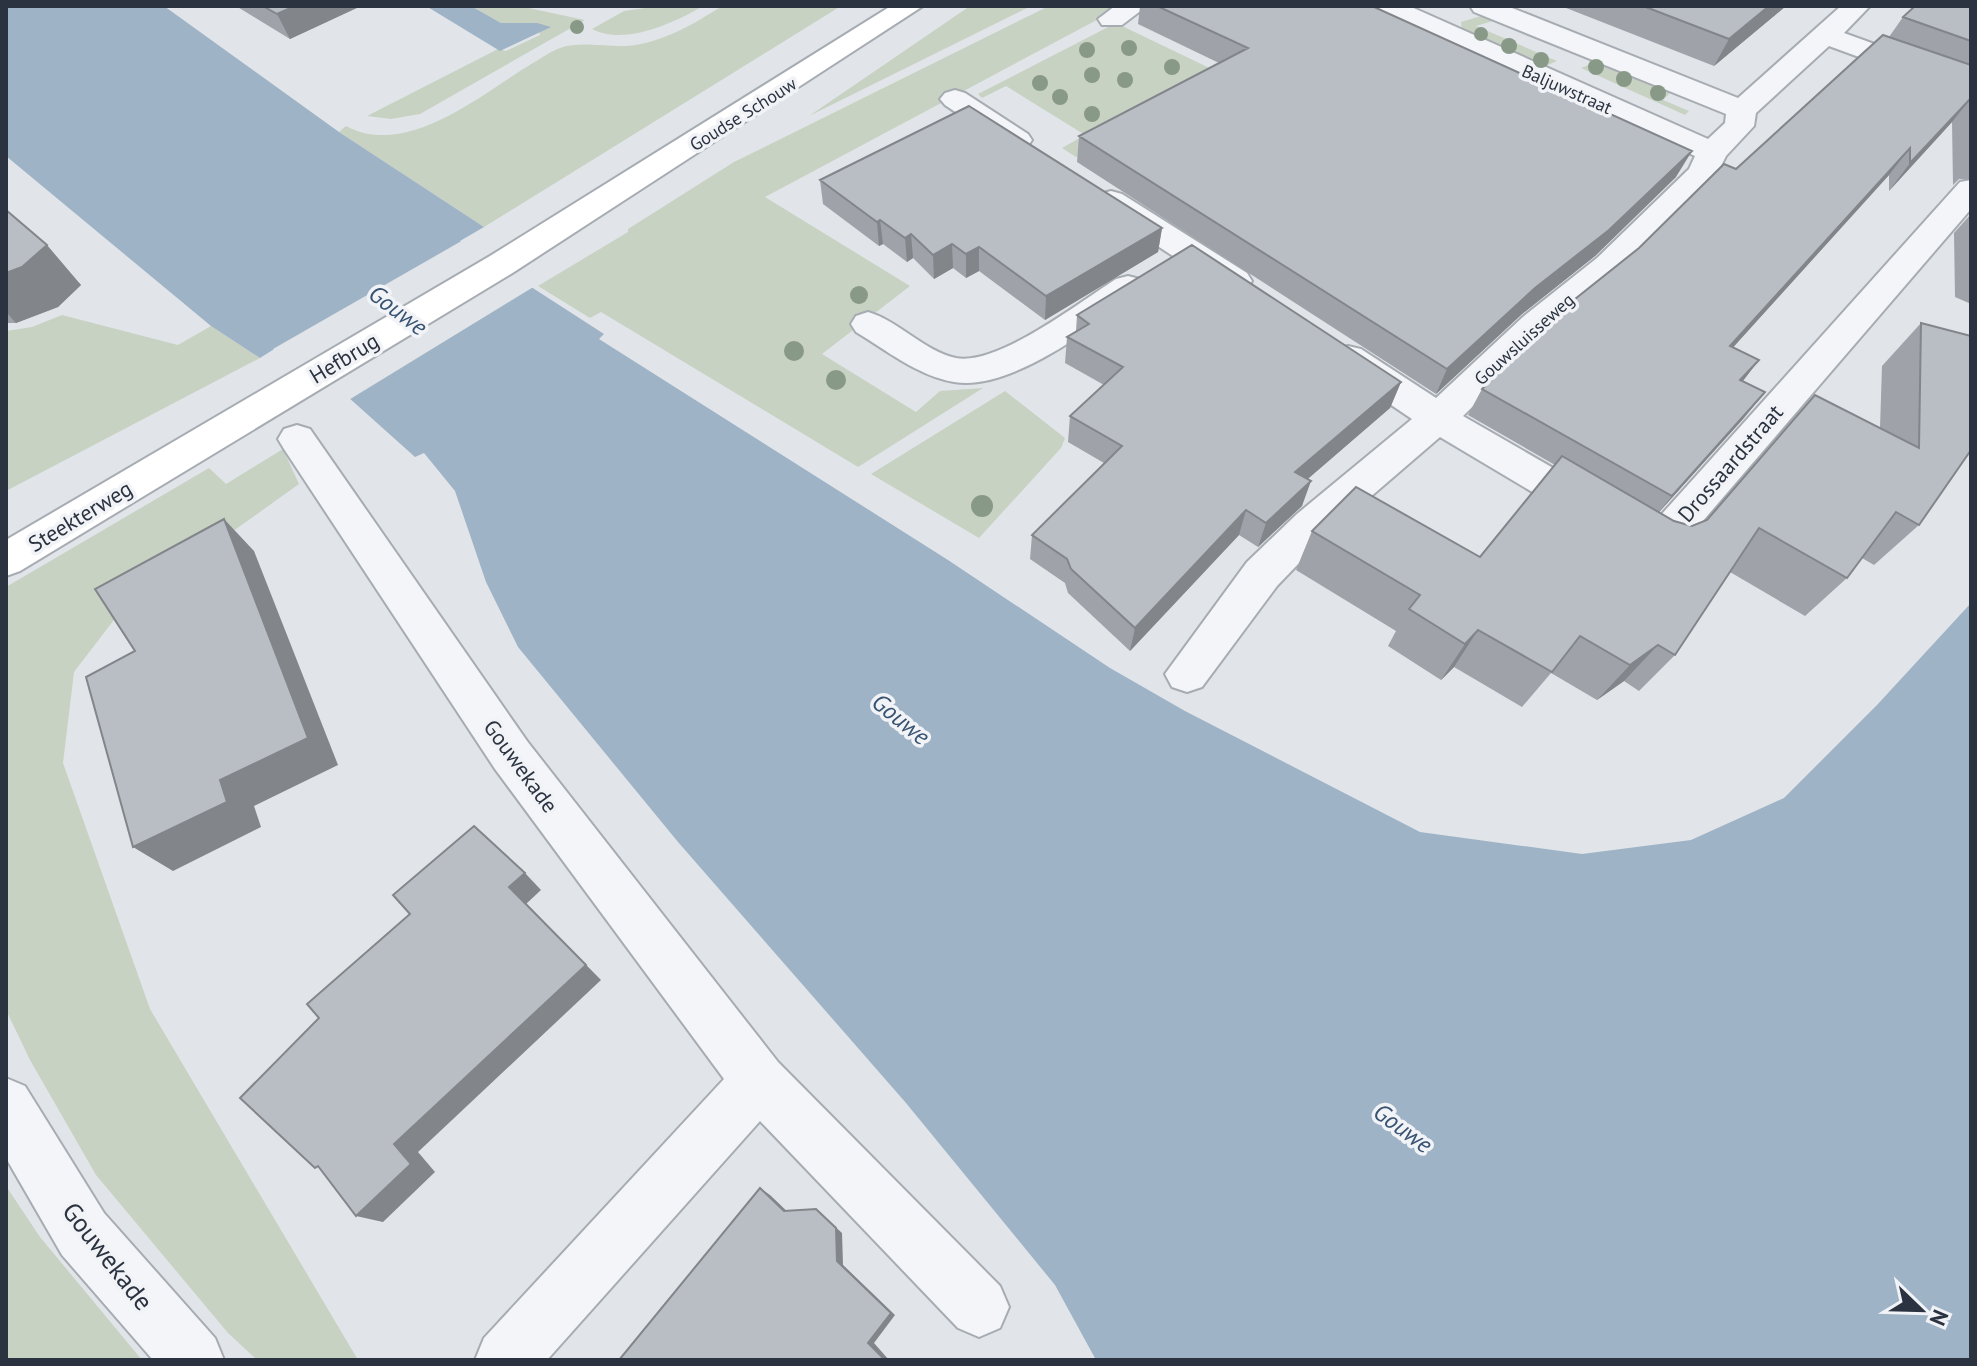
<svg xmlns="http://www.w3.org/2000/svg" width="1977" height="1366" viewBox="0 0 1977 1366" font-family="'PT Sans',sans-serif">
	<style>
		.green { fill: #c7d2c3 }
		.water { fill: #9fb3c6 }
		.pier { fill: #e1e5e9 }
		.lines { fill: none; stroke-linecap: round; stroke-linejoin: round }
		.pedestrian-casing { stroke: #a7acb3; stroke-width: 4 }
		.minor-casing { stroke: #a7acb3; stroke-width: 4 }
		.secondary-casing { stroke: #a7acb3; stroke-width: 4 }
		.pedestrian { fill: #f4f5f8; fill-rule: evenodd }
		.minor { fill: #f4f5f8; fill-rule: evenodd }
		.secondary { fill: #fff; fill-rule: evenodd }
		.tree { fill: #898 }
		.wall { fill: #9fa3a9 }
		.shaded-wall { fill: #82858a }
		.building { fill: #b9bec5; stroke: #82858a; stroke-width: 2 }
		.labels { text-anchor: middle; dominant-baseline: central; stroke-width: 7; stroke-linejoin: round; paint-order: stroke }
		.far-street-label { font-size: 18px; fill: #2b3340; stroke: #f1f3f7 }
		.street-label { font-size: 22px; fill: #2b3340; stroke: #f1f3f7 }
		.water-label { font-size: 24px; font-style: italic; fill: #385371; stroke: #f1f3f7 }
		.near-street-label { font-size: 26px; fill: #2b3340; stroke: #f1f3f7 }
	</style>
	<rect width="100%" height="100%" fill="#e1e5e9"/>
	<!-- green -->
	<path class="green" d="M471,6H519L585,20L420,114L391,119L367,116L498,49L506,51L540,35L537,23H501Z
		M659,6H703C674,23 625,46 592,29L624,11Z
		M722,6H841L484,227L339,132L346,126C407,159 481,94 533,63C542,58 551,51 560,48C579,41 607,47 627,46C662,43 694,24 722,6Z
		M970,6H1031L809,116Z
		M1049,6H1123L765,197L910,286L822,354L916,412L940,391L983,388L858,467L601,312L590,318L538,286L628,232V229L734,162Z
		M1481,16L1496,20L1476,26L1557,61L1541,68L1462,31L1461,22Z
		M1116,23L1224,75L1076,157L1062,148L1085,135L1006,86L982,98L978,94Z
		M1598,61L1672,91L1663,100L1689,111L1685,115L1581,68Z
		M62,315L178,345L211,326L260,358L6,491V331L32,327Z
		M1005,391L1065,438L1061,448L979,538L871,474Z
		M283,449L299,484L120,612L74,672L63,763L150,1009L358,1360H257L228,1333L96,1175L30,1060L6,1010V587L209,468L226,484Z
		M6,1186L40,1237L142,1360H6Z"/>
	<!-- water -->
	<path class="water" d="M6,6H164L339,132L484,227L460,241L604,334L599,339L948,560L1110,668L1185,711L1420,832L1582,854L1691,840L1784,798L1877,705L1971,603V1360H1096L1055,1285L906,1103L678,842L518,647L486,582L455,491L424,453L415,457L348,397L279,346L260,358L211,326L6,156Z
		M426,6H471L501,23H537L551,27L500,51Z"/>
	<!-- pier -->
	<path class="pier" d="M465,239L535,286L347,401L273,349Z"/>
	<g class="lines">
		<defs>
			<path id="pedestrian" d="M1115,6H1147L1122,25H1102L1098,19Z"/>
			<path id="minor" d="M1374,6H1409L1708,139L1725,123L1726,114L1474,12L1470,6H1507L1738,98L1841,6H1870L1844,33L1971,79V98L1829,46L1756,113L1754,126L1726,156L1714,180L1621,274L1548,332L1463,416L1652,525L1960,182L1971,180V209L1671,558L1657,563L1643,558L1440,437L1325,536L1277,586L1202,687L1187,692L1172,687L1165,674L1247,562L1297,514L1412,419L1335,367L1330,358L1335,349L1348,346L1361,349L1436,398L1524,316L1597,258L1689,169L1695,156L1378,12Z
				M955,90L965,93L1028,134L1032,140L1028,146H1006L945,105L940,99L945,93Z
				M1111,191L1122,194L1247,273L1252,281L1247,289L1235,292L1223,289L1100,208L1095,201L1100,194Z
				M1128,276L1140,279L1145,287L1140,295C1094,325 1011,392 954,382C918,376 886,350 856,332L851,324L856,316L868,312C899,321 924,351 956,358C998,366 1081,301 1116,279Z
				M297,425L310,429L527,741L778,1062L1000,1286L1009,1307L1000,1328L979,1337L958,1328L760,1121L547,1360H475L484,1338L724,1079L495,769L284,449L278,439L284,429Z
				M6,1078L25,1086L104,1213L215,1338L224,1360H153L62,1255L6,1158Z"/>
			<path id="secondary" d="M891,6H923L514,272L20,571L6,576V540L490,256Z"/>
		</defs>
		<!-- pedestrian casing -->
		<use href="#pedestrian" class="pedestrian-casing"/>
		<!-- minor casing -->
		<use href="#minor" class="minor-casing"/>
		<!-- secondary casing -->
		<use href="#secondary" class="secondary-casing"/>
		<!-- pedestrian -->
		<use href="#pedestrian" class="pedestrian"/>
		<!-- minor -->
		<use href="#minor" class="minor"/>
		<!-- secondary -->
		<use href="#secondary" class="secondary"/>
	</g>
	<!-- trees -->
	<g class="tree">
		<circle cx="577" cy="27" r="7"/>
		<circle cx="1481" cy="34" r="7"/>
		<circle cx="1509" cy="46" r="8"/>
		<circle cx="1129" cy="48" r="8"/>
		<circle cx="1087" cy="50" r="8"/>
		<circle cx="1541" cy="60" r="8"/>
		<circle cx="1172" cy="67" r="8"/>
		<circle cx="1596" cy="67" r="8"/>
		<circle cx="1092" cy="75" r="8"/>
		<circle cx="1624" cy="79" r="8"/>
		<circle cx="1125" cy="80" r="8"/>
		<circle cx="1040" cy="83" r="8"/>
		<circle cx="1658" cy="93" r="8"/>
		<circle cx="1060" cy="97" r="8"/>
		<circle cx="1092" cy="114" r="8"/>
		<circle cx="859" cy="295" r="9"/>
		<circle cx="794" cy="351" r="10"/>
		<circle cx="836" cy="380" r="10"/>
		<circle cx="982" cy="506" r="11"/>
	</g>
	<!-- wall -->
	<path class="wall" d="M236,6H361L290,39Z
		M1140,6H1372L1676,177L1595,256L1522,314L1436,394L1077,162L1079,136L1219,63L1138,24Z
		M1561,6H1786L1714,66Z
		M1971,6V180L1959,179L1953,185L1952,122L1889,191V175L1733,347L1759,360L1743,381L1765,392L1743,419L1659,512L1674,521L1692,526L1707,520L1880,428L1882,366L1921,323L1971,336V455H1968L1919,525L1874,565L1862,558L1847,578L1805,616L1730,572L1675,655L1639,691L1624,681L1597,700L1551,673L1522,707L1454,667L1441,680L1388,646L1396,631L1296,570L1312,531L1480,557L1555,465L1468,415L1482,389L1639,248L1736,169L1889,37L1903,17Z
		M820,180L1162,228L1158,252L1045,320L979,271L966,278L953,268L934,279L913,258L907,262L883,244L879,246L823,204Z
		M6,210L81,285L58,307L16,323H6Z
		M1971,214V304L1955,297L1954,233Z
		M1077,315L1401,382L1390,408L1307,479L1302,506L1258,547L1239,535L1130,651L1068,593L1065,583L1030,559L1032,535L1104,463L1068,442L1070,416L1104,385L1065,363L1067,337L1076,331Z"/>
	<!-- shaded-wall -->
	<path class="shaded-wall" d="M295,6H361L290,39L277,14Z
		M1769,6H1786L1714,66L1729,39Z
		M1971,98L1952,122L1889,191L1910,163Z
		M1910,148L1889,175L1710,373L1730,346Z
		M1692,151L1676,177L1595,256L1522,314L1436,394L1447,369L1535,288Z
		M880,220L883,244L879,246L877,222Z
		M1162,228L1158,252L1045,320L1046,296Z
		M911,234L913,258L907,262L905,238Z
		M952,244L953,268L934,279L933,255Z
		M47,245L81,285L58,307L16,323L6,312V273Z
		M979,247V271L966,278V254Z
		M1759,360L1738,387L1740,380Z
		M1401,382L1390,408L1287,497L1295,472Z
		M1765,392L1743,419L1651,521L1672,496Z
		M1311,481L1302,506L1258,547L1266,523Z
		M1246,510L1239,535L1130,651L1135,628Z
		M224,519L254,551L338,765L254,806L261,827L173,871L133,847L220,780Z
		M1478,630L1454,667L1441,680L1465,644Z
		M1658,645L1624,681L1597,700L1630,665Z
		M525,873L541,890L526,904L601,980L418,1152L435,1172L383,1222L356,1216L394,1144L509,887Z
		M760,1188L770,1195L793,1217L784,1211Z
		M816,1209L842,1233L843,1265L895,1315L874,1343L889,1360H885L868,1343Z"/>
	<!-- building -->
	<path class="building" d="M263,6H295L277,14Z
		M1157,6H1372L1692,151L1609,230L1535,288L1447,369L1079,136L1248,48Z
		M1643,6H1769L1729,39Z
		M1915,6H1971V41L1903,17Z
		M1883,35L1971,65V98L1910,163V148L1730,346L1759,360L1740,380L1765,392L1672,496L1482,389L1565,307L1639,248L1724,164L1736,169Z
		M969,106L1162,228L1046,296L979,247L966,254L952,244L933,255L911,234L905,238L880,220L877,222L820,180Z
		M6,210L47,245L22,267L6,273Z
		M1192,245L1401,382L1295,472L1311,481L1266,523L1246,510L1135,628L1071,569L1067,559L1032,535L1122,446L1070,416L1123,367L1067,337L1089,324L1077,315Z
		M1921,323L1971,336V450L1919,525L1896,512L1847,578L1759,528L1675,655L1658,645L1630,665L1580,636L1552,672L1478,630L1465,644L1409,609L1420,595L1312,531L1356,487L1480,557L1562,456L1674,521L1692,526L1707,520L1815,395L1919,448Z
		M224,519L308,738L220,780L227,802L133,847L86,677L135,651L95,589Z
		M474,826L525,873L509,887L586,965L394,1144L411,1164L356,1216L318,1166L315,1168L240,1098L319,1018L307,1004L410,914L393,895Z
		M760,1188L784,1211L816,1209L836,1228L837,1261L891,1313L868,1343L885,1360H619Z"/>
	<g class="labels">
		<!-- far-street labels -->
		<g class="far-street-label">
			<text transform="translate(1567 89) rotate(24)">Baljuwstraat</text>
			<text transform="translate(743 114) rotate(-32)">Goudse Schouw</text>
			<text transform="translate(1524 339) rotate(-42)">Gouwsluisseweg</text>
		</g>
		<!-- street labels -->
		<g class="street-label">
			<text transform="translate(344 358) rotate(-31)">Hefbrug</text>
			<text transform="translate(1730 463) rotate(-49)">Drossaardstraat</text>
			<text transform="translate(80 516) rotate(-31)">Steekterweg</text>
			<text transform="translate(521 766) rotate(54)">Gouwekade</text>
		</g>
		<!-- water labels -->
		<g class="water-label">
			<text transform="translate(398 310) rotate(37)">Gouwe</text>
			<text transform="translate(901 719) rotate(39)">Gouwe</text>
			<text transform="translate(1403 1128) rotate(36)">Gouwe</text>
		</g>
		<!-- near-street labels -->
		<g class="near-street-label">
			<text transform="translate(108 1256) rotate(52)">Gouwekade</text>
		</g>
	</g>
	<!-- border -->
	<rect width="1977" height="1366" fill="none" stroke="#2b3340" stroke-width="16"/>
	<!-- north arrow -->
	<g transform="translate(1921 1310) rotate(113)" stroke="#f1f3f7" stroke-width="6" paint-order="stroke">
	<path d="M0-6L14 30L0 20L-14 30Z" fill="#2b3340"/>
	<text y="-12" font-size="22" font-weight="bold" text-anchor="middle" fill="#2b3340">N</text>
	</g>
</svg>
